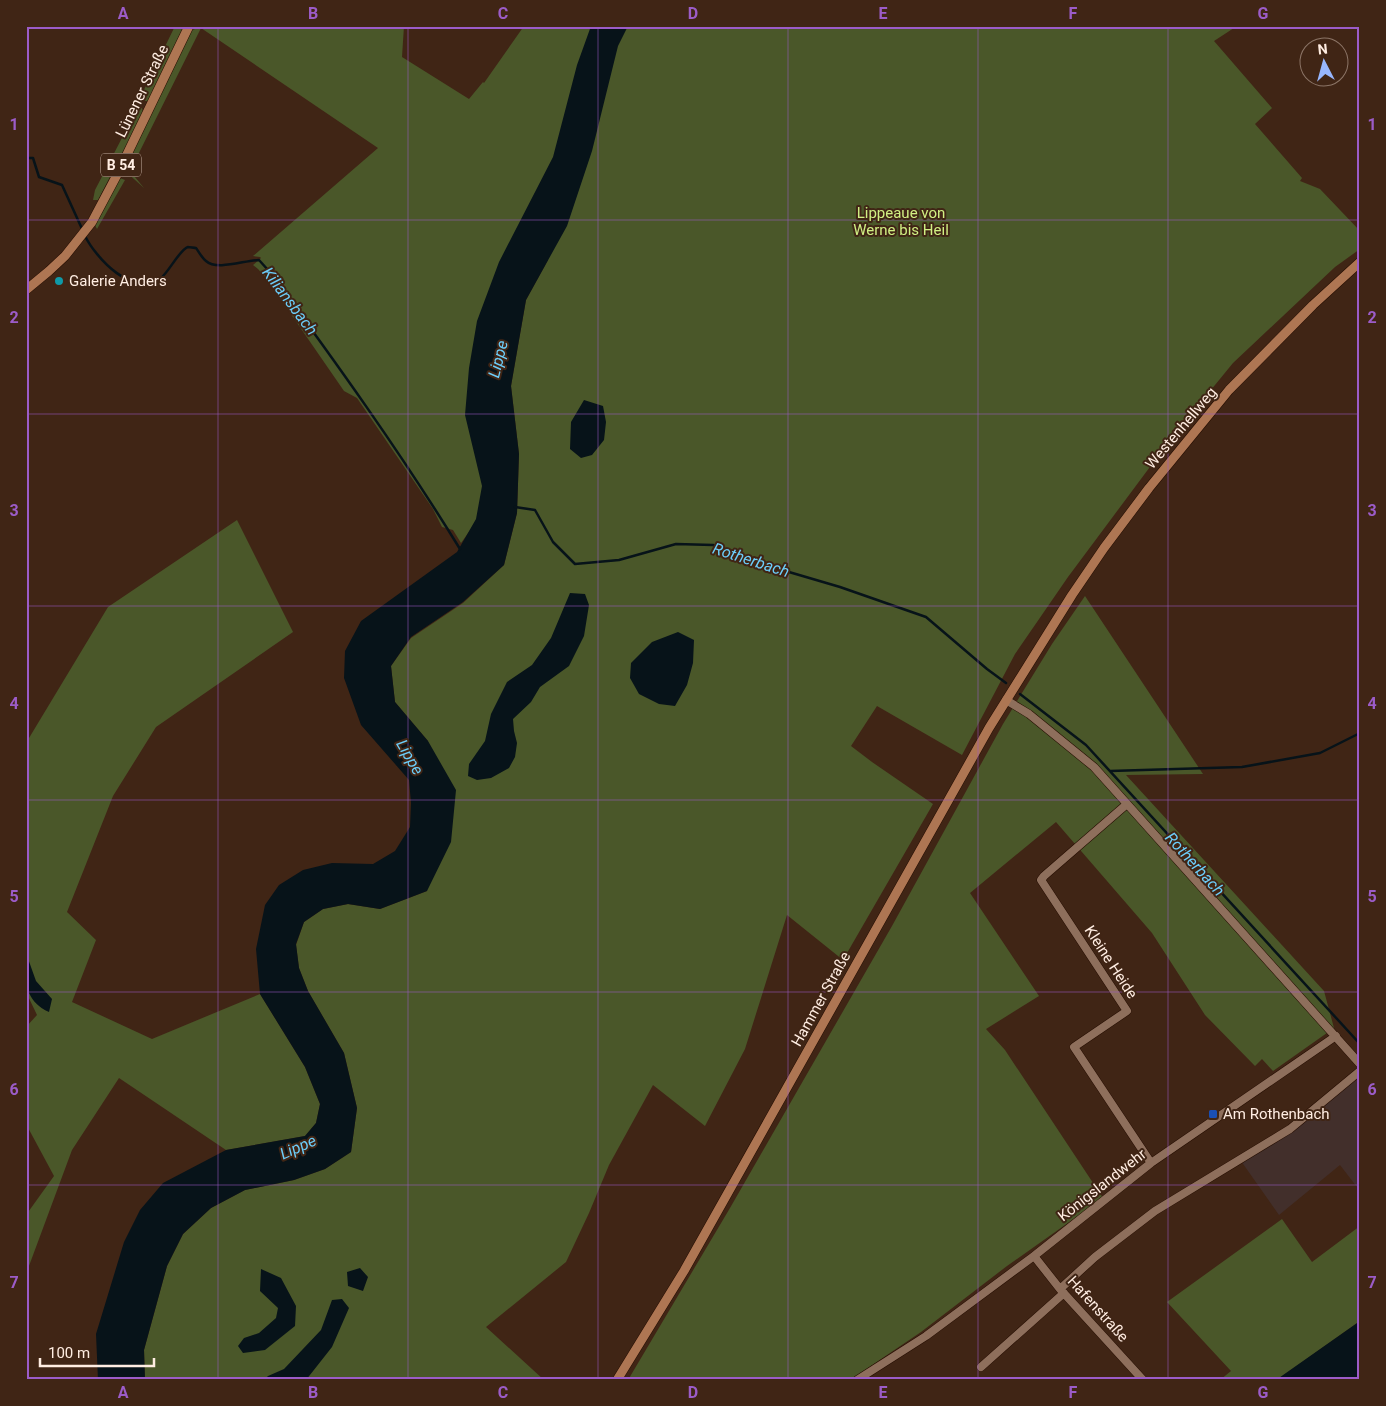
<svg xmlns="http://www.w3.org/2000/svg" width="1386" height="1406" viewBox="0 0 1386 1406" font-family="Roboto,sans-serif">
	<style>
		.commercial { fill: #422f2b }
		.green { fill: #4a5729 }
		.water { fill: #071319 }
		.lines { fill: none; stroke-linecap: round; stroke-linejoin: round }
		.stream { stroke: #071319; stroke-width: 2.5 }
		.minor-casing { stroke: #250d01; stroke-width: 9 }
		.major-casing { stroke: #250d01; stroke-width: 10 }
		.minor { stroke: #8e6f5c; stroke-width: 8 }
		.major { stroke: #ae7653; stroke-width: 9 }
		.grid { fill: none; stroke: #9c5cc8; stroke-width: 1; stroke-opacity: 0.55 }
		.culture-dot { fill: #0f9aa8; stroke: #402515; stroke-width: 2 }
		.transit-dot { fill: #1a4fb4; stroke: #402515; stroke-width: 2 }
		.labels { text-anchor: middle; dominant-baseline: central; stroke-width: 4; stroke-linejoin: round; paint-order: stroke }
		.shield { fill: #402515; stroke: #c6b1a4; stroke-width: 1 }
		.shield-label { font-size: 14px; font-weight: bold; fill: #ffede2 }
		.street-label { font-size: 15px; fill: #ffede2; stroke: #402515 }
		.park-label { font-size: 15px; fill: #d0ef83; stroke: #402515 }
		.poi-label { font-size: 15px; fill: #ffede2; stroke: #402515; text-anchor: start }
		.water-label { font-size: 16px; font-style: italic; fill: #6ccefa; stroke: #402515 }
		.neatline { fill: none; stroke: #9c5cc8; stroke-width: 2 }
		.grid-label { font-size: 16px; text-anchor: middle; font-weight: bold; fill: #9c5cc8 }
	</style>
	<rect width="100%" height="100%" fill="#402515"/>
	<!-- commercial -->
	<path class="commercial" d="M1360,1076V1191L1340,1165L1279,1215L1241,1161Z"/>
	<!-- green -->
	<path class="green" d="M175,26H185L148,101H143L140,98Z
		M198,26H404L402,57L469,99L483,82L484,83L524,26H1237L1214,41L1272,108L1255,124L1302,178L1300,181L1320,189L1360,231V249L1335,267L1233,363L1170,440L1068,577L1015,654L962,755L877,706L851,746L872,762L933,804L843,960L787,915L745,1049L705,1126L653,1085L609,1165L589,1213L566,1262L486,1327L544,1380H145L144,1350L167,1266L183,1234L211,1208L245,1190L294,1180L325,1169L351,1152L357,1108L344,1053L308,991L299,968L296,945L304,922L323,909L348,904L380,909L427,891L428,741L395,702L391,666L411,638L463,603L504,565L517,513L519,454L511,386L526,300L548,260L523,242L502,486L461,543L453,530L442,527L433,509L357,398L344,391L266,278L258,269L253,265L261,258L260,257L253,256L378,148L201,28L130,171L144,188L124,170L192,30L198,28Z
		M138,107L142,108L143,113L98,200H93L95,190Z
		M120,178L125,180L97,229L95,225Z
		M237,520L293,632L156,727L113,796L67,912L96,940L72,1002L152,1039L260,994L305,1067L320,1104L316,1123L305,1136L226,1150L119,1078L72,1150L26,1274V1215L54,1176L26,1124V1027L37,1015L26,992V743L108,607Z
		M1085,596L1203,774L1126,775L1324,991L1334,1028L1273,1071L1262,1059L1255,1066L1205,1015L1152,933L1056,822L970,893L1039,996L986,1029L1005,1050L1103,1198L1007,1266L921,1332L850,1380H628L730,1208L892,926L1003,724L1052,644Z
		M1282,1219L1312,1262L1360,1226V1321L1277,1380H1220L1231,1371L1167,1302Z"/>
	<!-- water -->
	<path class="water" d="M591,26H628L618,46L592,151L567,226L526,300L511,386L519,454L517,513L504,565L463,602L411,637L391,666L395,702L428,741L456,790L451,842L427,891L380,909L348,904L323,909L304,922L296,944L299,968L308,991L344,1053L357,1108L351,1152L325,1169L294,1180L245,1190L211,1208L183,1234L167,1266L144,1350L145,1380H98L96,1334L124,1242L140,1210L163,1183L226,1150L305,1136L316,1123L320,1104L305,1067L260,994L256,949L265,905L279,885L303,870L332,863L373,864L395,851L410,827L411,803L409,780L361,725L344,678L345,651L361,621L457,552L476,519L482,486L465,415L469,368L477,321L499,262L553,157L577,65Z
		M584,400L603,406L606,422L604,440L592,455L581,458L570,449L571,422Z
		M570,593L585,594L589,605L584,636L569,666L540,687L531,702L513,719L514,731L517,743L515,757L509,768L491,778L477,780L468,776L469,764L485,741L491,714L507,682L532,665L551,638Z
		M678,632L694,640L693,663L687,685L675,706L659,704L639,694L630,678L631,663L652,642Z
		M26,953L36,981L52,999L49,1012C22,999 26,979 26,953Z
		M360,1268L368,1277L363,1291L348,1286L347,1272Z
		M261,1269L281,1278L296,1306L295,1326L265,1350L243,1353L238,1346L244,1338L259,1333L276,1318L278,1308L260,1291Z
		M342,1299L349,1308L332,1347L306,1380H264L268,1376L284,1369L321,1330L332,1300Z
		M1360,1321V1376L1354,1380H1276Z"/>
	<g class="lines">
		<!-- stream -->
		<path class="stream" d="M26,158H33L39,177L62,185L83,231
			M85,236C96,258 133,298 160,279C169,272 180,249 188,247C189,247 195,248 196,248C199,252 202,258 206,261C217,271 245,260 259,260L268,270C335,361 401,453 460,549
			M515,507L535,510L553,542L575,564L619,560L676,544L713,545L772,567L840,587L926,617L987,669L1006,683
			M1020,694L1086,745L1360,1044
			M1110,771L1242,767L1320,753L1360,733"/>
		<defs>
			<path id="minor" d="M1006,700L1029,714L1094,767L1360,1064
				M1127,804L1044,876L1041,880L1127,1011L1074,1047L1151,1163
				M1034,1256L1060,1289L1143,1380
				M1060,1289L1095,1257L1155,1211L1290,1129L1360,1071
				M981,1367L1064,1293
				M857,1380L926,1336L1034,1256L1151,1163L1336,1036"/>
			<path id="major" d="M26,290L49,271L65,256L92,222L118,173L189,26
				M617,1380L684,1271L989,728L1072,595L1104,548L1149,488L1229,390L1313,305L1360,262"/>
		</defs>
		<!-- minor casing -->
		<use href="#minor" class="minor-casing"/>
		<!-- major casing -->
		<use href="#major" class="major-casing"/>
		<!-- minor -->
		<use href="#minor" class="minor"/>
		<!-- major -->
		<use href="#major" class="major"/>
	</g>
	<!-- grid -->
	<path class="grid" d="M218,26V1380M408,26V1380M598,26V1380M788,26V1380M978,26V1380M1168,26V1380M26,220H1360M26,414H1360M26,606H1360M26,800H1360M26,992H1360M26,1185H1360"/>
	<!-- markers -->
	<circle class="culture-dot" cx="59" cy="281" r="5"/>
	<rect class="transit-dot" x="1208" y="1109" width="10" height="10" rx="2.5"/>
	<g class="labels">
		<!-- shield labels -->
		<rect class="shield" x="101" y="153.5" width="40" height="23" rx="4"/>
		<g class="shield-label">
			<text x="121" y="165">B 54</text>
		</g>
		<!-- street labels -->
		<g class="street-label">
			<text transform="translate(142 91) rotate(-64)">Lünener Straße</text>
			<text transform="translate(1181 428) rotate(-50)">Westenhellweg</text>
			<text transform="translate(1111 962) rotate(57)">Kleine Heide</text>
			<text transform="translate(821 999) rotate(-61)">Hammer Straße</text>
			<text transform="translate(1102 1185) rotate(-38)">Königslandwehr</text>
			<text transform="translate(1098 1309) rotate(48)">Hafenstraße</text>
		</g>
		<!-- park labels -->
		<g class="park-label">
			<text x="901" y="213">Lippeaue von<tspan x="901" dy="17">Werne bis Heil</tspan></text>
		</g>
		<!-- poi labels -->
		<g class="poi-label">
			<text x="69" y="281">Galerie Anders</text>
			<text x="1223" y="1114">Am Rothenbach</text>
		</g>
		<!-- water labels -->
		<g class="water-label">
			<text transform="translate(290 301) rotate(53)">Kiliansbach</text>
			<text transform="translate(498 359) rotate(-76)">Lippe</text>
			<text transform="translate(751 560) rotate(18)">Rotherbach</text>
			<text transform="translate(410 757) rotate(60)">Lippe</text>
			<text transform="translate(1195 864) rotate(48)">Rotherbach</text>
			<text transform="translate(298 1147) rotate(-24)">Lippe</text>
		</g>
	</g>
	<!-- border -->
	<rect width="1386" height="1406" fill="none" stroke="#402515" stroke-width="55"/>
	<!-- north arrow -->
	<g transform="translate(1324 62) rotate(354)"><circle r="24" fill="#402515" stroke="#8c7567"/>
	<path d="M0-4L9 19L0 12L-9 19Z" fill="#97b6fd"/>
	<text y="-8" font-size="14" font-weight="bold" text-anchor="middle" fill="#ffede2">N</text>
	</g>
	<!-- scale -->
	<path d="M40 1358v8h114v-8" fill="none" stroke="#ffede2" stroke-width="2.5"/>
	<text x="48" y="1358" font-size="15" fill="#ffede2" stroke="#402515" stroke-width="4" paint-order="stroke">100 m</text>
	<rect x="28" y="28" width="1330" height="1350" class="neatline"/>
	<g class="grid-label">
		<text x="123" y="19">A</text>
		<text x="313" y="19">B</text>
		<text x="503" y="19">C</text>
		<text x="693" y="19">D</text>
		<text x="883" y="19">E</text>
		<text x="1073" y="19">F</text>
		<text x="1263" y="19">G</text>
		<text x="14" y="130">1</text>
		<text x="1372" y="130">1</text>
		<text x="14" y="323">2</text>
		<text x="1372" y="323">2</text>
		<text x="14" y="516">3</text>
		<text x="1372" y="516">3</text>
		<text x="14" y="709">4</text>
		<text x="1372" y="709">4</text>
		<text x="14" y="902">5</text>
		<text x="1372" y="902">5</text>
		<text x="14" y="1095">6</text>
		<text x="1372" y="1095">6</text>
		<text x="14" y="1288">7</text>
		<text x="1372" y="1288">7</text>
		<text x="123" y="1398">A</text>
		<text x="313" y="1398">B</text>
		<text x="503" y="1398">C</text>
		<text x="693" y="1398">D</text>
		<text x="883" y="1398">E</text>
		<text x="1073" y="1398">F</text>
		<text x="1263" y="1398">G</text>
	</g>
</svg>
